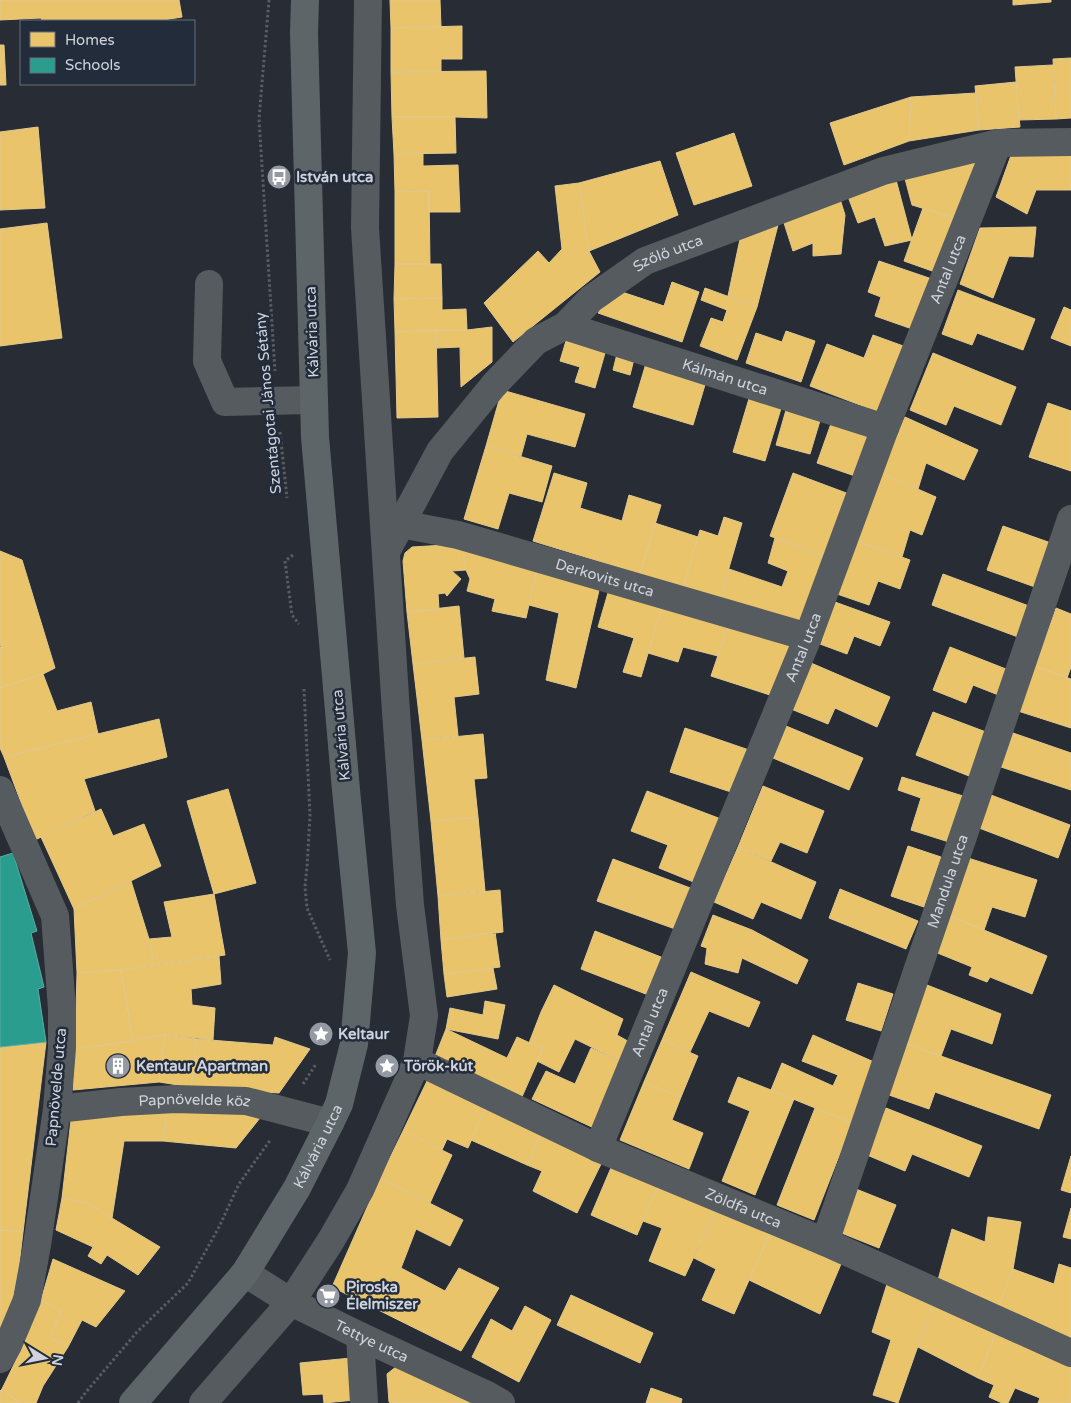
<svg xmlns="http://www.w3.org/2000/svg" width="1071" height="1403" viewBox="0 0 1071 1403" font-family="'Varela Round',sans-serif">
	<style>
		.homes { fill: #e9c46a; stroke: #e1c88c }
		.schools { fill: #2a9d8f; stroke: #5bada6 }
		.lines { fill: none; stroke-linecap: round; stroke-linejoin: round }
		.path { stroke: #585d61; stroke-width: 3; stroke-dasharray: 2.5 2.5; stroke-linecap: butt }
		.street { stroke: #555b5f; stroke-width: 28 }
		.secondary { stroke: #5e6569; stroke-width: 28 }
		.labels { text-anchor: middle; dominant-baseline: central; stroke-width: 5; stroke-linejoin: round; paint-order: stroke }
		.poi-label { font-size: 15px; font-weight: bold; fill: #ced3dd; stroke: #232c3a; text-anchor: start }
		.street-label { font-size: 15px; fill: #ced3dd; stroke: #232c3a }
	</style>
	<rect width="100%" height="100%" fill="#282d35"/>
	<!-- homes -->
	<path class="homes" d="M0,0H179L182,17L157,21H42L41,18L0,20Z
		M390,0H440L441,27L391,28Z
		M1013,0H1051V2L1013,5Z
		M462,26V59H441V71L391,72V28Z
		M0,45H4L6,85H0Z
		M1071,58V118L1056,119L1053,59Z
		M1053,65L1056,119L1019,120L1015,67Z
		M486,71L487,118L455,117H392L391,72Z
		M1016,82L1020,127L979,130L975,86Z
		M976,93L979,130L909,141L911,97Z
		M911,97L909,141L844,165L830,123Z
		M392,117H455L456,153L394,154Z
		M38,127L45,208L0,210V132Z
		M734,133L752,186L694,205L676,153Z
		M1013,150H1071V190H1036L1027,214L996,197Z
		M423,153V166L458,165L460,212H429V191L395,192L394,154Z
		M660,161L678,215L589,251L579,183Z
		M980,162L955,218L912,205L904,175Z
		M895,176L912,240L885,246L875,217L858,223L847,194Z
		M579,183L589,251L600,272L513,342L484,303L538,251L549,263L562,249L555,186Z
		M429,191L430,264H395V192Z
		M840,199L845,215L841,254L813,256V243L793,251L784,223Z
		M923,208L955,218L935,272L904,261Z
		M47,223L62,338L0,346V229Z
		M778,225L757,307L728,296L740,239Z
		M1036,227L1033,257L1009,256L993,298L960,284L980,228Z
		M879,261L932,279L915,330L875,316L881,297L868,292Z
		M395,264H441L442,298L394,299Z
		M672,282L699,292L682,342L598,313L613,289L664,306Z
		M705,288L757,307L737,360L700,346L711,318L723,322L727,310L701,300Z
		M958,290L1035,319L1023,350L977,333L972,345L942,334Z
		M442,298V310L466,309L467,330L395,332L394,299Z
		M1064,307L1071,310V346L1051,338Z
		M492,327V362L461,387L460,347L437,348L436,330H467Z
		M436,330L438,417L397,418L395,332Z
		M786,331L815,341L801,382L746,363L756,333L782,342Z
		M568,334L607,346L595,388L575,382L580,367L560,361Z
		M873,335L906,347L881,413L810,386L827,344L864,358Z
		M618,350L635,355L630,375L613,370Z
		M933,353L1016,387L1001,425L954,406L946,425L910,410Z
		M647,360L707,378L693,425L633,407Z
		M502,390L585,414L575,447L527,434L521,456L486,446Z
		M751,392L783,402L765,461L733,452Z
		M788,403L822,414L810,454L776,445Z
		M1048,403L1071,411V471L1029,457Z
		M905,417L978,450L964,480L926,463L918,489L881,473Z
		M833,418L874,432L858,477L817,463Z
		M486,446L552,466L542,502L509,493L498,529L464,519Z
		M554,473L587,483L580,508L622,521L629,495L661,505L640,574L533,541Z
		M793,473L849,494L826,557L770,536Z
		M881,473L936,497L922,535L910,530L902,557L856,541Z
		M724,517L742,523L720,599L683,588L700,530L718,536Z
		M655,523L698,537L683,588L640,574Z
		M1003,526L1051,543L1035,587L987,570Z
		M775,538L823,556L801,620L794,623L720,599L729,569L782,587L788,571L768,563Z
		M856,541L910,560L900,589L878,581L869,605L837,594Z
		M462,544L466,570L452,571L461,579L447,596L445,593L438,594L439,609L407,612L403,561L405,553L412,547Z
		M462,544L537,569L526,618L492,611L495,599L467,591L470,579L466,570Z
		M0,551L22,560L55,668L43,674L0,688V648L1,647L0,644Z
		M537,569L600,586L576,688L546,680L559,613L529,605Z
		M943,574L1029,606L1018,637L932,605Z
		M610,586L663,603L641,677L623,672L634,638L598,627Z
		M835,602L890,622L880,646L854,636L847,654L820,644Z
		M663,603L730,620L718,656L683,647L678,662L648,653Z
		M459,606L464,658L413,664L407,612Z
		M1056,608L1071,614V667L1067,678L1035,666Z
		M730,620L791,640L773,696L711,676Z
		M950,647L1011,671L1001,696L973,685L966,703L933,690Z
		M475,657L479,694L454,697L458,736L422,740L413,664Z
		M811,663L890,697L877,727L835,708L828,724L791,709Z
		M1035,666L1071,679V728L1018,711Z
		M43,674L57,711L91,702L98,734L4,757L0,748V688Z
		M933,712L986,732L969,776L916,755Z
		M159,719L167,757L84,779L95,811L35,840L4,757Z
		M786,726L863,758L849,790L773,758Z
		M685,728L749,750L734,793L670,772Z
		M1013,733L1071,753V790L1001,767Z
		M483,734L487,778L474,779L478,817L431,821L422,740Z
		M902,777L963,796L949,842L911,830L921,798L898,790Z
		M763,786L824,811L807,853L780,842L771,861L738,847Z
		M228,789L256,883L214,894L187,801Z
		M647,791L721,819L696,883L659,868L668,845L631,831Z
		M991,795L1070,825L1058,858L979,828Z
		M101,809L113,836L144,824L161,866L74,909L41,837Z
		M478,817L485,891L438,896L431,821Z
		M908,846L941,857L924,907L891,896Z
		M738,847L816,882L801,919L761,902L753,919L714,902Z
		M968,858L1037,880L1025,917L992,907L984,930L950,916Z
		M613,859L693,889L678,930L597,901Z
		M131,881L149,939L154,965L121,970L77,973L74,909Z
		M840,889L918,921L906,949L829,918Z
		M500,890L503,932L441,940L438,896Z
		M214,894L225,955L154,965L149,939L172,937L164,902Z
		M713,915L752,930L808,960L797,984L742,958L738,973L705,964L707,948L701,946Z
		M950,916L1047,956L1032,994L990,977L987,982L969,975L972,967L935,952Z
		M595,931L666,959L651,996L581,969Z
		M495,932L500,967L444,974L441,940Z
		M219,956L221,984L191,989L192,1005L215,1008L213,1040L165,1034L133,1041L121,970Z
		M493,968L497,989L447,997L444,974Z
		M121,970L133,1041L75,1049L77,973Z
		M691,972L760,1002L749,1027L709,1011L690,1052L662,1040Z
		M858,983L893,994L881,1031L846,1020Z
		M554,985L623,1019L617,1035L633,1044L626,1064L575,1039L559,1072L537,1061L543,1049L529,1043L541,1012Z
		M927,985L1001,1014L992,1044L951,1029L941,1056L907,1044Z
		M485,1001L505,1005L498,1039L446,1029L450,1008L483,1015Z
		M446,1029L507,1058L517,1037L543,1049L521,1099L434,1059Z
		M165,1034L197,1039L191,1087L159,1082Z
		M165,1034L159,1082L73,1090L75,1049L133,1041Z
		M813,1035L874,1062L852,1123L771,1090L782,1063L833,1086L838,1075L802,1061Z
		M275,1037L310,1049L279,1093L191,1087L197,1039L273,1045Z
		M662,1040L698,1056L681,1097L644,1082Z
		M46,1042L23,1232L0,1230V1047Z
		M907,1044L1051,1095L1039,1129L935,1092L929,1109L889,1095Z
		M591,1048L626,1064L596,1129L532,1099L546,1071L575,1084Z
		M738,1077L794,1099L755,1195L722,1181L750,1111L728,1102Z
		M428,1079L485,1109L468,1148L447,1139L442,1150L403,1131Z
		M644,1082L681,1097L672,1120L703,1133L689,1169L620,1140Z
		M167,1107L264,1113L236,1148L163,1141Z
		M167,1107L163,1141H124L112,1218L87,1203L62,1198L71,1120Z
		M815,1108L852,1123L814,1220L777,1205Z
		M886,1108L982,1146L969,1177L912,1154L905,1171L867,1155Z
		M485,1109L541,1134L527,1165L471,1140Z
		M403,1131L452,1155L430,1203L380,1178Z
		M541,1134L603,1160L577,1213L533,1191L542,1171L527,1165Z
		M1071,1156V1193L1061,1190Z
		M613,1163L659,1183L637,1235L591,1215Z
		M380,1178L463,1220L450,1246L416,1229L401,1268L445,1291L459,1268L499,1288L461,1351L332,1287Z
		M659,1183L717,1207L685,1276L649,1261L662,1228L643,1221Z
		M856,1189L896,1205L879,1248L839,1232Z
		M62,1198L87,1203L160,1247L138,1275L107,1255L101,1264L88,1256L93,1247L56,1230Z
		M717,1207L771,1231L734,1314L702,1300L716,1269L694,1258Z
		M1071,1208V1239L1063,1237Z
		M988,1217L1021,1222L1013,1269L998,1308L938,1280L952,1229L985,1242Z
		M0,1230L23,1232L19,1266L12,1302L0,1332Z
		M771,1231L841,1264L820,1314L749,1280Z
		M53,1259L125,1291L96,1327L82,1320L68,1347L50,1338L61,1311L41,1300Z
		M1059,1264L1071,1268V1338L998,1308L1013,1269L1054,1284Z
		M887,1284L933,1303L898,1403L873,1395L891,1340L872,1332Z
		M571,1295L653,1333L640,1363L557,1325Z
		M41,1300L61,1311L50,1338L68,1347L43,1386L36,1403H20L2,1389L21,1350Z
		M933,1303L996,1332L978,1378L918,1347Z
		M525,1306L551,1320L519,1382L472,1357L491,1319L512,1331Z
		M996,1332L1071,1367V1403H1038L1040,1398L1015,1388L1008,1403H1002L989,1397L994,1385L978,1378Z
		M351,1358L355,1400L324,1403L323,1394L303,1395L300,1363Z
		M397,1366L477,1403H392L389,1402L387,1374Z
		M651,1388L682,1399L681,1403H646Z
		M2,1389L20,1403H0V1391Z"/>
	<!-- schools -->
	<path class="schools" d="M13,853L37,931L31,933L44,987L38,989L46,1042L0,1047V857Z"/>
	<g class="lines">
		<!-- path -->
		<path class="path" d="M269,0L259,119L275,371
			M280,432L287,498
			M293,555L285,561L292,615L299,624
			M304,689L310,816L307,867L305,887L307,908L330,960
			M303,1084L316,1064
			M78,1403L86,1392L137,1332L188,1283L219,1227L239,1184L271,1139"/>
		<!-- street -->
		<g class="street">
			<path d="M209,284L207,361L225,402L314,400"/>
			<path id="s1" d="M565,326L885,428"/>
			<path id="s2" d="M401,524L458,535L808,637"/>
			<path id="s3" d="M386,552L440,451L494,385L536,341L565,326L591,299L645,261L883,171L998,143L1071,142"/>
			<path d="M0,790L55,916L62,1009V1048L57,1109L37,1245L27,1300L8,1345L0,1359"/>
			<path id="s4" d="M417,1061L598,1148L825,1242L1071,1353"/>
			<path id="s5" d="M57,1109L121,1102L175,1099L246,1101L330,1123"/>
			<path id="s6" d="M598,1148L808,637L885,428L998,143"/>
			<path id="s7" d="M825,1242L1071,519"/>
			<path id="s8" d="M245,1273L291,1302L360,1336L487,1395L501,1403"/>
			<path d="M360,1336L364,1403"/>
			<path d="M203,1403L291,1302L330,1242L360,1190L417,1061L424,1016L410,905L396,712L365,228L368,0"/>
		</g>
		<!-- secondary -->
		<path class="secondary" id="s9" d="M133,1403L245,1273L297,1188L330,1123L339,1104L354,1044L362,953L346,790L315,437L304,33L305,0"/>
	</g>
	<!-- icons -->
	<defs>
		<symbol id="bus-disc" viewBox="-11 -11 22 22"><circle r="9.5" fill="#9499a2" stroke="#232c3a"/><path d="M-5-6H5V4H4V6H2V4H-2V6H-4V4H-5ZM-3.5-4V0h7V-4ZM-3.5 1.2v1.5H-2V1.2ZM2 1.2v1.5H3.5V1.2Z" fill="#fff"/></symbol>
		<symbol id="sight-disc" viewBox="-11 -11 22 22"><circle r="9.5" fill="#9499a2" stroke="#232c3a"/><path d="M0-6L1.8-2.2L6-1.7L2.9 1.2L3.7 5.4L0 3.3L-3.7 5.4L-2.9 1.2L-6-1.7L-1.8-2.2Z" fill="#fff"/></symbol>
		<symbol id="building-disc" viewBox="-11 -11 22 22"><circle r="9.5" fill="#9499a2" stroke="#232c3a"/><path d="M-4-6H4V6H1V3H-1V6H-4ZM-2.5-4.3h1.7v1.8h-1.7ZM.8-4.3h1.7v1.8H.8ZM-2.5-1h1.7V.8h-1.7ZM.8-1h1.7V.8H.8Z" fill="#fff"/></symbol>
		<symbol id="supermarket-disc" viewBox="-11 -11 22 22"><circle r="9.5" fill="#9499a2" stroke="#232c3a"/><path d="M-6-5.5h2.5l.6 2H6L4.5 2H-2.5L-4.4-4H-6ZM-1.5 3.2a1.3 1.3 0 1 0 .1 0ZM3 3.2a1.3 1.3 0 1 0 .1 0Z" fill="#fff"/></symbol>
	</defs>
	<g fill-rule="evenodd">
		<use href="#bus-disc" x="265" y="163" width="28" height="28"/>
		<use href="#sight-disc" x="307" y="1020" width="28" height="28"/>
		<use href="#building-disc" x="104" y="1052" width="28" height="28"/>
		<use href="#sight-disc" x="373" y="1052" width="28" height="28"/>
		<use href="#supermarket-disc" x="314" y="1282" width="28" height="28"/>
	</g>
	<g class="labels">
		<!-- poi labels -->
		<g class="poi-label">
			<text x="296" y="177">István utca</text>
			<text x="338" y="1034">Keltaur</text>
			<text x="136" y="1066">Kentaur Apartman</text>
			<text x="404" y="1066">Török-kút</text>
			<text x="346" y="1287">Piroska<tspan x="346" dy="17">Élelmiszer</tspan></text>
		</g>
		<!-- street labels -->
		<g class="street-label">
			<text stroke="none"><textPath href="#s3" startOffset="421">Szőlő utca</textPath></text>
			<text stroke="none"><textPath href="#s6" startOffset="946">Antal utca</textPath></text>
			<text transform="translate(312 332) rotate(-92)">Kálvária utca</text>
			<text stroke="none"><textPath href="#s1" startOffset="168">Kálmán utca</textPath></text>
			<text transform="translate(268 403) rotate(-95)">Szentágotai János Sétány</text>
			<text stroke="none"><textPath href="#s2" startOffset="211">Derkovits utca</textPath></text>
			<text stroke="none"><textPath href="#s6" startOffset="541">Antal utca</textPath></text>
			<text transform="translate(341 735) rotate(-95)">Kálvária utca</text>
			<text stroke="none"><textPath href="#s7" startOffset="381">Mandula utca</textPath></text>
			<text stroke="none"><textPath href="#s6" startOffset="136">Antal utca</textPath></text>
			<text transform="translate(56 1087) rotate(-85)">Papnövelde utca</text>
			<text stroke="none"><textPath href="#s5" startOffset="138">Papnövelde köz</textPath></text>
			<text stroke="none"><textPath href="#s9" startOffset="318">Kálvária utca</textPath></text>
			<text stroke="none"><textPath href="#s4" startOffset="358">Zöldfa utca</textPath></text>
			<text stroke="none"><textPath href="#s8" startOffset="144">Tettye utca</textPath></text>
		</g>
	</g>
	<!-- legend -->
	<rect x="20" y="20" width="175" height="65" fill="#232c3a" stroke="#676f7b"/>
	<rect x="30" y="32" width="25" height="15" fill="#e9c46a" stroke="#676f7b"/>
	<text x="65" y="45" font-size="15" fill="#ced3dd">Homes</text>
	<rect x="30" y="58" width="25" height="15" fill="#2a9d8f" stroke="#676f7b"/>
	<text x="65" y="70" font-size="15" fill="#ced3dd">Schools</text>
	<!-- north arrow -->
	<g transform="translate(45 1358) rotate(100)" stroke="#232c3a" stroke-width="4" paint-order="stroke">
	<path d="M0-4L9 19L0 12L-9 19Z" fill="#ced3dd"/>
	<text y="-8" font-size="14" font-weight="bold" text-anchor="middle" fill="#ced3dd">N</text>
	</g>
</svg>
